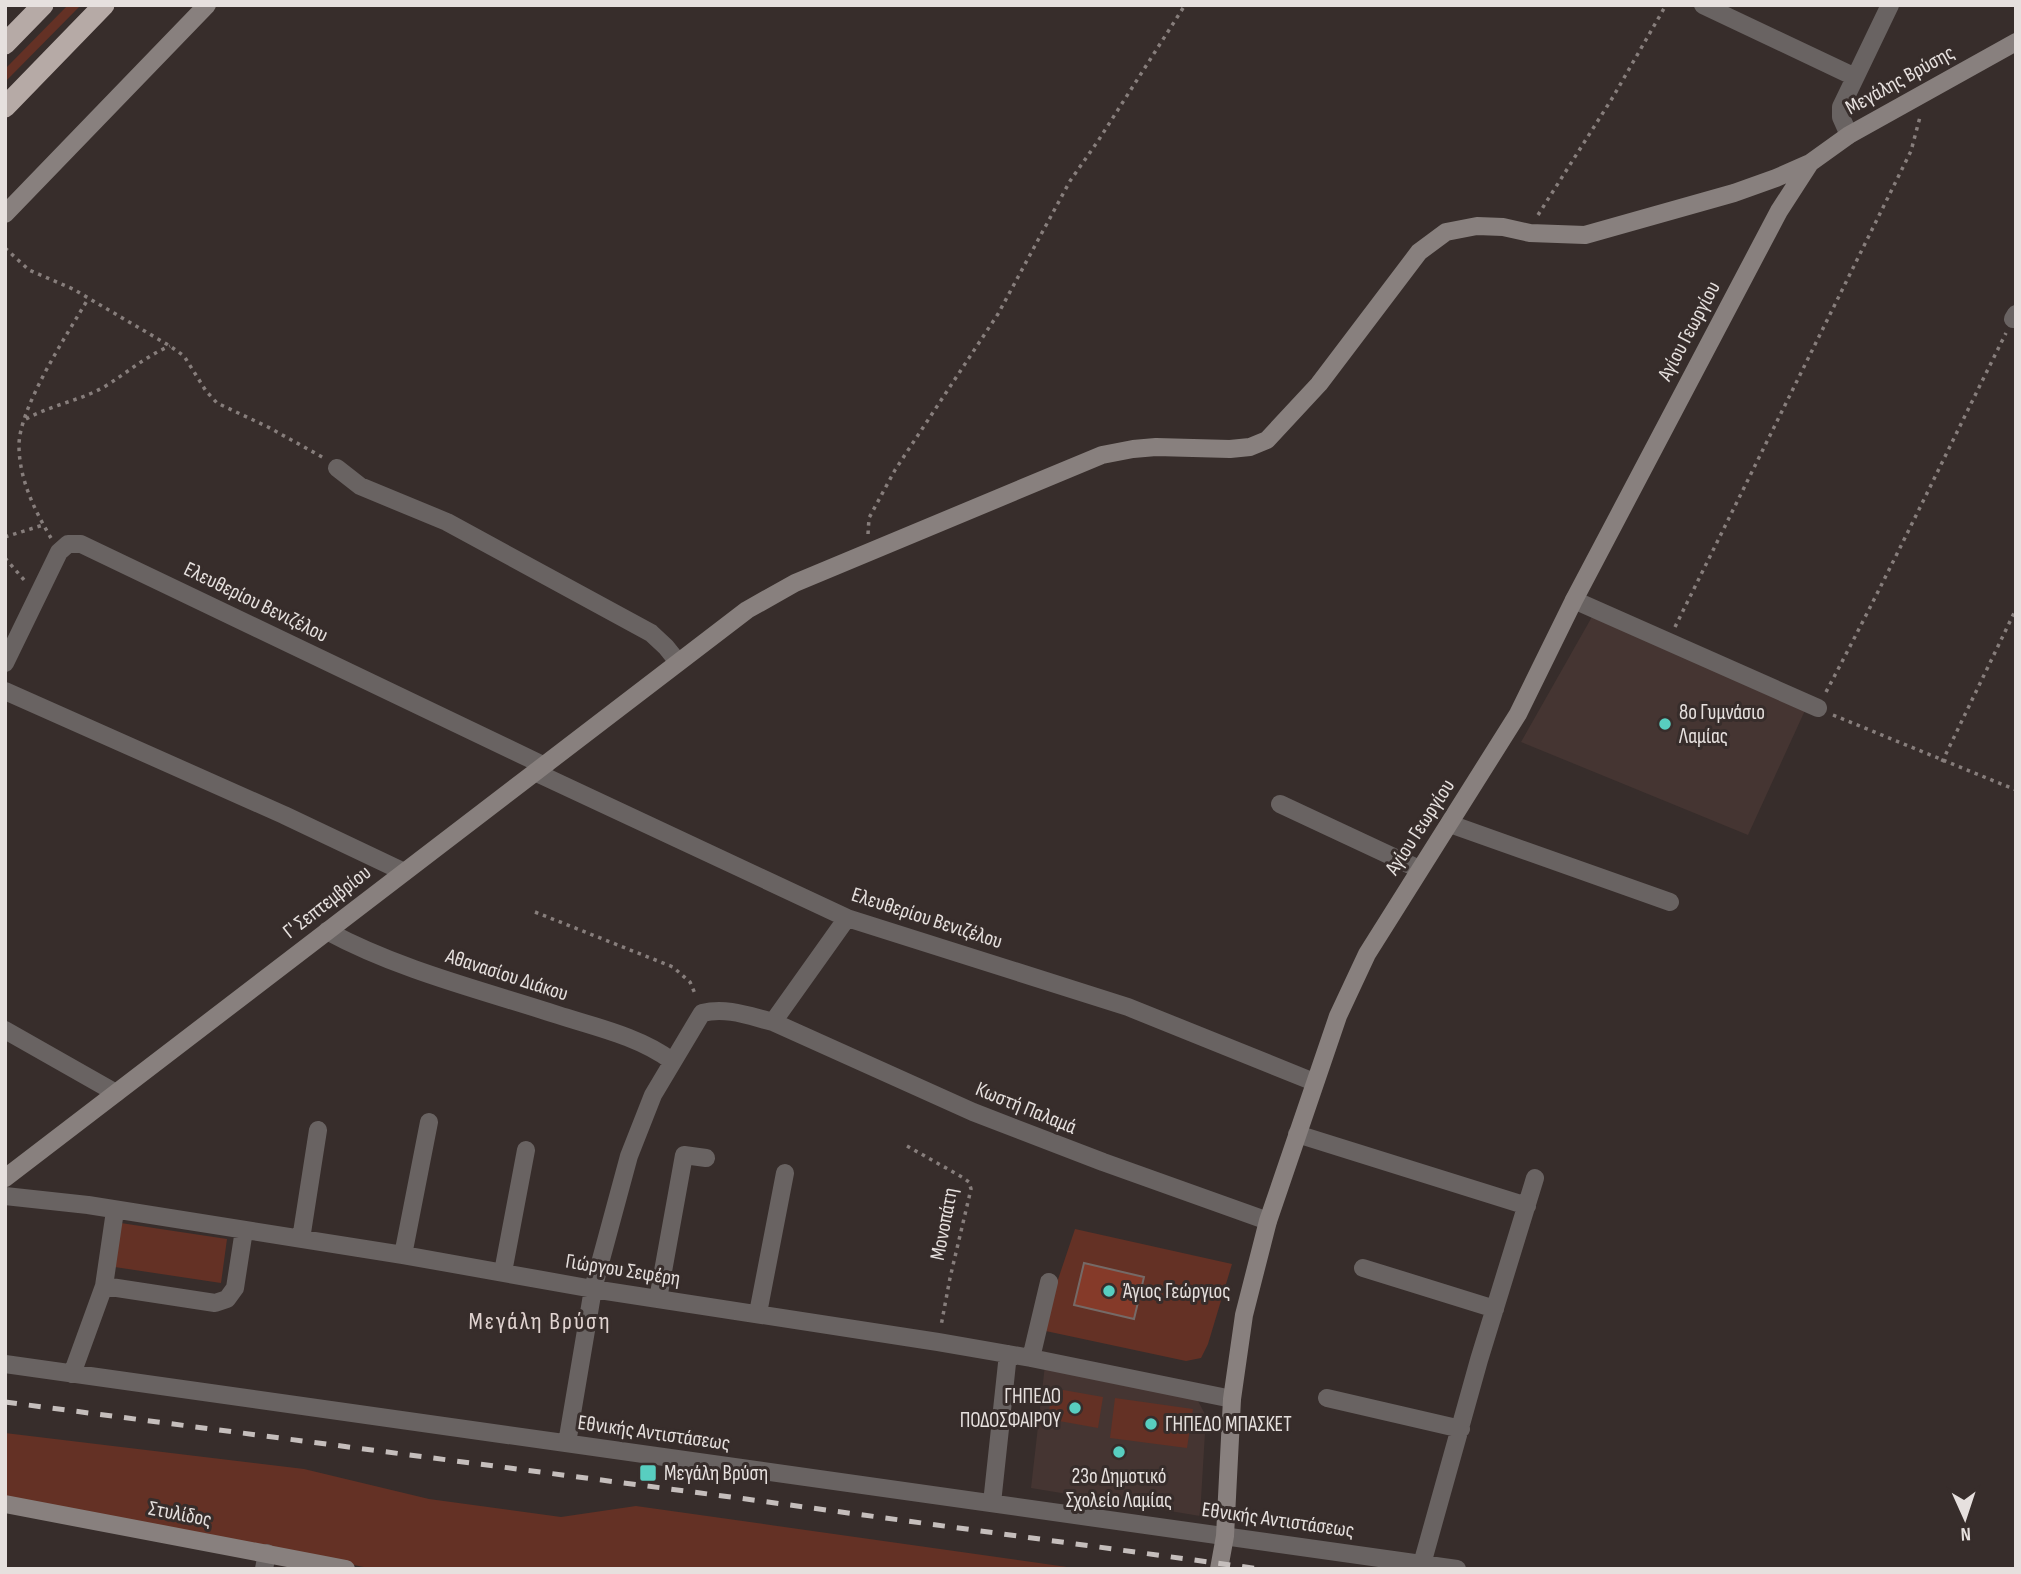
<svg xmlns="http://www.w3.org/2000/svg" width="2021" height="1574" viewBox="0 0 2021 1574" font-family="'Sofia Sans Condensed',sans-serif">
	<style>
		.built { fill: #453532 }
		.green { fill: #643125 }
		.building { fill: #853a29; stroke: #756a67; stroke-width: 2 }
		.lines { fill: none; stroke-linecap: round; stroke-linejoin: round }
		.path { stroke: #877e7c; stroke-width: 3.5; stroke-dasharray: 3.5 5; stroke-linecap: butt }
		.street { stroke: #696362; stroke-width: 18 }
		.secondary { stroke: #88807e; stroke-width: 18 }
		.highway { stroke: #b6aaa6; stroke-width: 21 }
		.rail { stroke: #c5bebc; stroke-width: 5; stroke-dasharray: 12 12; stroke-linecap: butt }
		.poi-dot { fill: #58cec0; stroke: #372d2b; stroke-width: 2.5 }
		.labels { text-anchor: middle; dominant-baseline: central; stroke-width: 6; stroke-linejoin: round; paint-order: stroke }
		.street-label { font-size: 21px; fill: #e6e0de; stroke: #372d2b }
		.poi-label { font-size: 21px; fill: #e6e0de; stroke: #372d2b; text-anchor: start }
		.quarter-label { font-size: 24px; letter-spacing: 2px; fill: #e1d4d1; stroke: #372d2b }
	</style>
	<rect width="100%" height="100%" fill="#372d2b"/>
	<!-- built -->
	<path class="built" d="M1593,615L1807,706L1748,835L1521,742Z
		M1045,1365L1188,1395L1198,1401L1206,1416L1200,1516L1031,1488Z"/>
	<!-- green -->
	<path class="green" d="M68,5H81L5,82V69Z
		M114,1222L227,1239L221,1283L108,1266Z
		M1075,1229L1232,1264L1208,1344L1201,1358L1186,1361L1041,1330Z
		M1052,1388L1103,1397L1098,1428L1048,1419Z
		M1115,1398L1193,1409L1187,1448L1110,1438Z
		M5,1433L304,1469L429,1499L561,1517L636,1506L1081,1569H374L5,1497Z"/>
	<!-- building -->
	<path class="building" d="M1084,1263L1144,1277L1134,1319L1074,1305Z"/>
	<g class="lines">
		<!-- path -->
		<path class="path" d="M1538,215L1613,97L1666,5
			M5,248L29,270L73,289L170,346L184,356L206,391L217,403L268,427L324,458
			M26,419C51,405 79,401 104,387C127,373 144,357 170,346
			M868,534L869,518L895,470L998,314L1070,181L1098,141L1185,5
			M5,537L43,525
			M51,538C35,511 20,481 19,448C17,410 68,333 88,299
			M5,558L25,581
			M1675,627L1911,151L1920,117
			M1826,692C1889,574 1946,453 2006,333
			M1833,715L2016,790
			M1942,762L2016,609
			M535,912L673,967L690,982L696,996
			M907,1146L962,1177L969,1182L971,1189L950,1278L941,1326"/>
		<!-- street -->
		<path class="street" d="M1703,5L1855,77
			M1849,135L1841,117V107L1890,5
			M2013,319L2016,314
			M337,468L360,486L447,522L651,633L666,647L678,662
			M1574,600L1818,708
			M5,663L59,552L68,544H81L545,766
			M5,691L284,815L404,872
			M537,773L847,918L1128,1007L1314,1082
			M1280,804L1419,869
			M1450,824L1670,902
			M327,931C399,970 481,990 558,1015C596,1027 640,1037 672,1061
			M773,1022L973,1112L1103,1162L1268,1221
			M5,1030L116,1093
			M1297,1134L1527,1206
			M5,1196L88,1205L403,1255L593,1289L938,1342L1031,1358L1232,1399
			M301,1239L318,1130
			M403,1255L429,1122
			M1363,1268L1495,1309
			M503,1272L526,1150
			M104,1286L215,1303L227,1299L235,1288L244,1230
			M658,1299L684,1155L706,1158
			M758,1313L785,1173
			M1031,1358L1049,1282
			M5,1364L1457,1569
			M72,1374L104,1286L115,1211
			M1327,1398L1461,1429
			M567,1443L593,1289L629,1156L653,1095L702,1013C727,1007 749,1016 773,1022L847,918
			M992,1503L1008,1354
			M1422,1564L1479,1360L1535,1178
			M264,1569L267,1553"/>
		<!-- secondary -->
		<path class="secondary" d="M5,214L207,5
			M5,1178L747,610L795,583L1102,455L1133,449L1156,447L1230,449L1250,447L1267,440L1319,384L1419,252L1446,232L1477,226L1503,227L1530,233L1585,235L1734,193L1776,178L1810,163L1849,135L2016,42
			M5,1504L346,1569
			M1219,1569L1225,1536L1232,1399L1244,1315L1268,1221L1338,1016L1367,954L1518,714L1574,600L1779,211L1810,163"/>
		<!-- highway -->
		<path class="highway" d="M5,44L43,5
			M5,107L104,5"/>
		<!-- rail -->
		<path class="rail" d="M5,1402L731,1497L1260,1569"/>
	</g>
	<!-- markers -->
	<g class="poi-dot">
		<circle cx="1665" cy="724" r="7"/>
		<circle cx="1109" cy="1291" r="7"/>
		<circle cx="1075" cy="1408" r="7"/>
		<circle cx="1151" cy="1424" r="7"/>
		<circle cx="1119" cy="1452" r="7"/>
		<rect x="639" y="1464" width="18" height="18" rx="3.5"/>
	</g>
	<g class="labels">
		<!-- street labels -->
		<g class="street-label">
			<text transform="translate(1900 80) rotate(-29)">Μεγάλης Βρύσης</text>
			<text transform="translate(1689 331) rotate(-62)">Αγίου Γεωργίου</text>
			<text transform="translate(256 602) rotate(26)">Ελευθερίου Βενιζέλου</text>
			<text transform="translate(1420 827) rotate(-57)">Αγίου Γεωργίου</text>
			<text transform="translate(327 902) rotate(-38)">Γ' Σεπτεμβρίου</text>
			<text transform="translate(927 918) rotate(18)">Ελευθερίου Βενιζέλου</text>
			<text transform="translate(507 975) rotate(18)">Αθανασίου Διάκου</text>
			<text transform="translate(1026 1108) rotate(22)">Κωστή Παλαμά</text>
			<text transform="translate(944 1224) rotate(-79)">Μονοπάτη</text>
			<text transform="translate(623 1270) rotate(9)">Γιώργου Σεφέρη</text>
			<text transform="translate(654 1433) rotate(8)">Εθνικής Αντιστάσεως</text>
			<text transform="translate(180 1514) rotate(11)">Στυλίδος</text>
			<text transform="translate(1278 1520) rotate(8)">Εθνικής Αντιστάσεως</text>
		</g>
		<!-- poi labels -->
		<g class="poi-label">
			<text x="1679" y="712">8ο Γυμνάσιο<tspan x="1679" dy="24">Λαμίας</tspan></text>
			<text x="1123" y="1291">Άγιος Γεώργιος</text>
			<text x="1061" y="1396" text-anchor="end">ΓΗΠΕΔΟ<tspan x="1061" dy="24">ΠΟΔΟΣΦΑΙΡΟΥ</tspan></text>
			<text x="1165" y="1424">ΓΗΠΕΔΟ ΜΠΑΣΚΕΤ</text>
			<text x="664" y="1473">Μεγάλη Βρύση</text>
			<text x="1119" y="1476" text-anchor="middle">23ο Δημοτικό<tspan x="1119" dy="24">Σχολείο Λαμίας</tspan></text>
		</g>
		<!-- quarter labels -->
		<g class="quarter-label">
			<text x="540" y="1321">Μεγάλη Βρύση</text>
		</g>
	</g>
	<!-- border -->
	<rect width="2021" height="1574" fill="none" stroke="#e6e0de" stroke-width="14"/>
	<!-- north arrow -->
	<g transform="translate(1965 1518) rotate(177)" stroke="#372d2b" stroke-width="5" paint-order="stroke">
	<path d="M0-5L12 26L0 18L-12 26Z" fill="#e6e0de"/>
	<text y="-10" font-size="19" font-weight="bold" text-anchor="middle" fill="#e6e0de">N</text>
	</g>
</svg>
